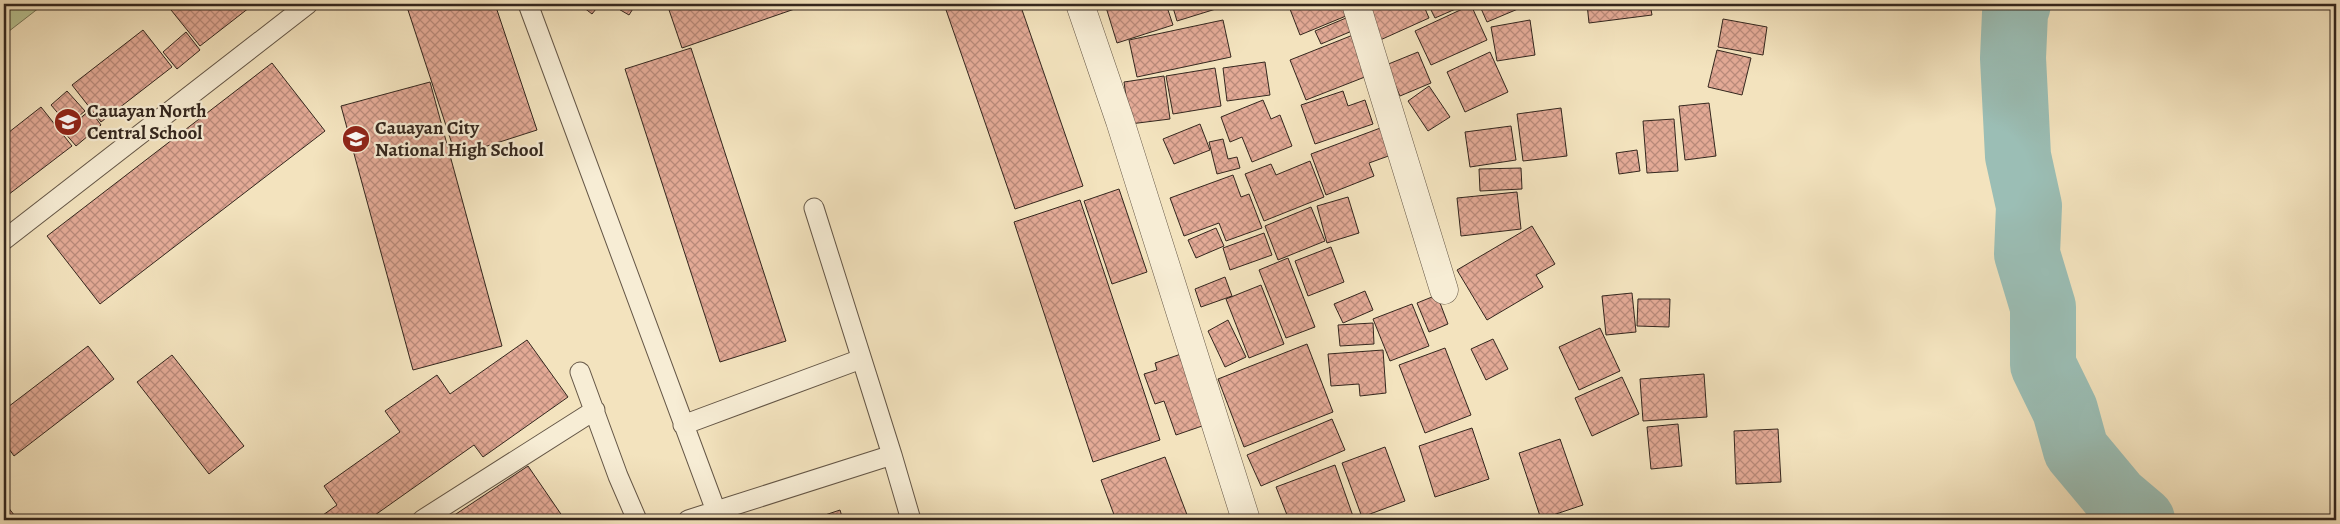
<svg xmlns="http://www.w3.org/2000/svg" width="2340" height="524" viewBox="0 0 2340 524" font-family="Alegreya,serif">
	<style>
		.park { fill: #b9c493; stroke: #767658 }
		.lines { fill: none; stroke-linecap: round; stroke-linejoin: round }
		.river { stroke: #9bbeb5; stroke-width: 66 }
		.building { fill: url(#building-cross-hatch); stroke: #34271e }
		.service-casing { stroke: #645646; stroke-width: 21 }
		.minor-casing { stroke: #645646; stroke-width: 29 }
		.service { stroke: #f7edd5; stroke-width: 19 }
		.minor { stroke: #f7edd5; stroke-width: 28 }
		.labels { text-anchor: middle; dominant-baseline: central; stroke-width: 4.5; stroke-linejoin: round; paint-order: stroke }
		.poi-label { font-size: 19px; font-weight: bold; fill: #34271e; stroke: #f7edd5; text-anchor: start }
	</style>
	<defs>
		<pattern id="building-cross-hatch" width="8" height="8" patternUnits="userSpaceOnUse" patternTransform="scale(1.25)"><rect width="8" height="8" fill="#e3aa96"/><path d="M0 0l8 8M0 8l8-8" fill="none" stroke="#b98a7a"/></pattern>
	</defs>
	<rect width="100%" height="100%" fill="#f3e3be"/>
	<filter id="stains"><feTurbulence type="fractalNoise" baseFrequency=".004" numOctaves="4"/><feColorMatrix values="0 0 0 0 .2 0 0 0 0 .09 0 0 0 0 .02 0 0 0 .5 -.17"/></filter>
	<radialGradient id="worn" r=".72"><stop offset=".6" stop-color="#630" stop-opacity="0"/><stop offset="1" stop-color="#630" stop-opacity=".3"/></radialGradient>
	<!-- park -->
	<path class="park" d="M4,4H44L4,35Z"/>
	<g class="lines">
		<!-- river -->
		<path class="river" d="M2018,4L2015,13L2013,58L2018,156L2029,206L2027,254L2043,307V365L2065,410L2076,450L2116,498L2142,520"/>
	</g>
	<!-- building -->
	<path class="building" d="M168,4H254L200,46L167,5Z
		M406,4H495L537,130L456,156Z
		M579,4H600L592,14Z
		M610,4H636L629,15Z
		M667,4H809L682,48Z
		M944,4H1020L1083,186L1015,209Z
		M1105,4H1166L1173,25L1117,43Z
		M1172,4H1232L1177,21Z
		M1288,4H1341L1346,16L1300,35Z
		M1384,4H1423L1429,18L1378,41L1365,12Z
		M1428,4H1467L1435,18Z
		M1479,4H1524L1525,6L1487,22Z
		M1587,4H1650L1652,15L1589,23Z
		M1471,5L1487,40L1431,65L1415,31Z
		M1346,18L1352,31L1321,44L1315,31Z
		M1723,19L1767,27L1763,55L1718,47Z
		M1223,20L1231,57L1137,77L1129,40Z
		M1530,20L1535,55L1497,61L1491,27Z
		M143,30L172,67L101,122L72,85Z
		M186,32L200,50L177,69L163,52Z
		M1353,35L1370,75L1306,100L1290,60Z
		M691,48L786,341L720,362L625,69Z
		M1717,50L1751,58L1742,95L1708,87Z
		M1418,52L1431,83L1400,96L1386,65Z
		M1490,52L1508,92L1465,112L1447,72Z
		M1265,62L1270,95L1227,101L1223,68Z
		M272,63L325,131L100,304L47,236Z
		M1215,68L1221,106L1173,114L1166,76Z
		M1164,76L1170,119L1130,124L1124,82Z
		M430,82L502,346L413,370L341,106Z
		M1429,86L1450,117L1428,131L1408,101Z
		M67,91L85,111L68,125L51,105Z
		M1343,91L1348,106L1365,100L1373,124L1315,144L1301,105Z
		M1263,100L1271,119L1280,115L1292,146L1252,162L1242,137L1230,142L1221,117Z
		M1709,103L1716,156L1685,160L1679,106Z
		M41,107L72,146L4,198V136Z
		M1561,108L1567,156L1523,161L1517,114Z
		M90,110L101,125L76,146L64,132Z
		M1674,119L1678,171L1647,173L1643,121Z
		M1200,124L1210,150L1174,164L1163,139Z
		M1511,126L1516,160L1470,167L1465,132Z
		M1383,127L1394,154L1369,163L1374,176L1326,195L1311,154Z
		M1223,139L1228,159L1237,157L1240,168L1217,174L1209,142Z
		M1637,150L1640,171L1619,174L1616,153Z
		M1310,161L1324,197L1264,221L1245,174L1271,164L1276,175Z
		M1521,168L1522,189L1480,191L1479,169Z
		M1233,175L1241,197L1249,194L1262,228L1226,241L1219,223L1184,236L1170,198Z
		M1119,189L1147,272L1112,284L1084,201Z
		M1517,192L1521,229L1461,236L1457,198Z
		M1348,197L1359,233L1327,243L1317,206Z
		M1080,200L1160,440L1093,462L1014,222Z
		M1311,207L1325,241L1278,260L1265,226Z
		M1532,226L1555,264L1536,275L1543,287L1487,320L1457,270Z
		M1216,228L1224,246L1196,258L1188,240Z
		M1264,233L1272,255L1230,270L1223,248Z
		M1331,247L1344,282L1308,296L1295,261Z
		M1288,258L1315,327L1286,338L1259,270Z
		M1225,277L1232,296L1201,307L1195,289Z
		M1261,285L1284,344L1249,358L1226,299Z
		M1365,291L1373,310L1343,323L1334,304Z
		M1632,293L1636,332L1606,335L1602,296Z
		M1437,295L1448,324L1429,332L1417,303Z
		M1638,299H1670L1669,327L1637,326Z
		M1412,304L1429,346L1390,361L1373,319Z
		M1228,320L1246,357L1225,367L1208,331Z
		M1373,323L1374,344L1340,346L1338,325Z
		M1600,328L1620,371L1579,390L1559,347Z
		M1493,339L1508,369L1486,380L1471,349Z
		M527,340L568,397L483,457L474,445L368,520H316L337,505L324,486L400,432L385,411L437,375L450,394Z
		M1307,344L1333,412L1244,447L1218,379Z
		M88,346L114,379L14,456L4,442V410Z
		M1445,348L1471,415L1425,433L1399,365Z
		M1383,350L1386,393L1360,396L1359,384L1331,386L1328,354Z
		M1181,354L1205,425L1176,435L1164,401L1155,404L1144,374L1157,370L1155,363Z
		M172,355L244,446L209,474L137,382Z
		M1704,374L1707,417L1643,421L1640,379Z
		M1622,377L1639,414L1592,436L1575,398Z
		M1332,419L1345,450L1261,486L1247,455Z
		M1678,424L1682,466L1651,469L1647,427Z
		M1472,428L1489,479L1435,497L1419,446Z
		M1778,429L1781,482L1736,484L1734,431Z
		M1560,439L1583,505L1541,519L1519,453Z
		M1385,447L1405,501L1362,517L1342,463Z
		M1165,457L1189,520H1116L1101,480Z
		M1335,465L1354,519L1289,520L1276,487Z
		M528,466L565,520H447Z
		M4,502L18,520H4Z
		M840,510L843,520H810Z"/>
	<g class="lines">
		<defs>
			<path id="service" d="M528,4L716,511L688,520
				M4,240L308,4
				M580,372L618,476L637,520
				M683,425L861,359
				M892,455L911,520
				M422,520L595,410
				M720,520L716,511L892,455L814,208"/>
			<path id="minor" d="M1080,4L1120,121L1246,520
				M1356,4L1444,290"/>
		</defs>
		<!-- service casing -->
		<use href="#service" class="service-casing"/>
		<!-- minor casing -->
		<use href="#minor" class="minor-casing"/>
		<!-- service -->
		<use href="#service" class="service"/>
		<!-- minor -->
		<use href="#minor" class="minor"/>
	</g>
	<!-- icons -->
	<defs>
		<symbol id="school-disc" viewBox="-11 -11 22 22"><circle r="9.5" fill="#8f2418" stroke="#f7edd5"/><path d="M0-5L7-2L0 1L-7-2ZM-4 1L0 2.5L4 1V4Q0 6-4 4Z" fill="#fff"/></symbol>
	</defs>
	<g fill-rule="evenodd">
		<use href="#school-disc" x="52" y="106" width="32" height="32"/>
		<use href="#school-disc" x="340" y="123" width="32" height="32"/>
	</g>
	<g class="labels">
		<!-- poi labels -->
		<g class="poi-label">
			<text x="87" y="111">Cauayan North<tspan x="87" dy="22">Central School</tspan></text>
			<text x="375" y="128">Cauayan City<tspan x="375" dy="22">National High School</tspan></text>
		</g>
	</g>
	<!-- margin -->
	<rect width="2340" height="524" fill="none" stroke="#f3e3be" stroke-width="20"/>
	<rect x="5" y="5" width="2330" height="514" fill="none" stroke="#34271e" stroke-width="2.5"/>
	<rect x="10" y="10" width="2320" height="504" fill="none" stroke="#34271e"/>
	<rect width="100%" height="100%" filter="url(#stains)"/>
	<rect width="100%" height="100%" fill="url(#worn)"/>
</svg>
